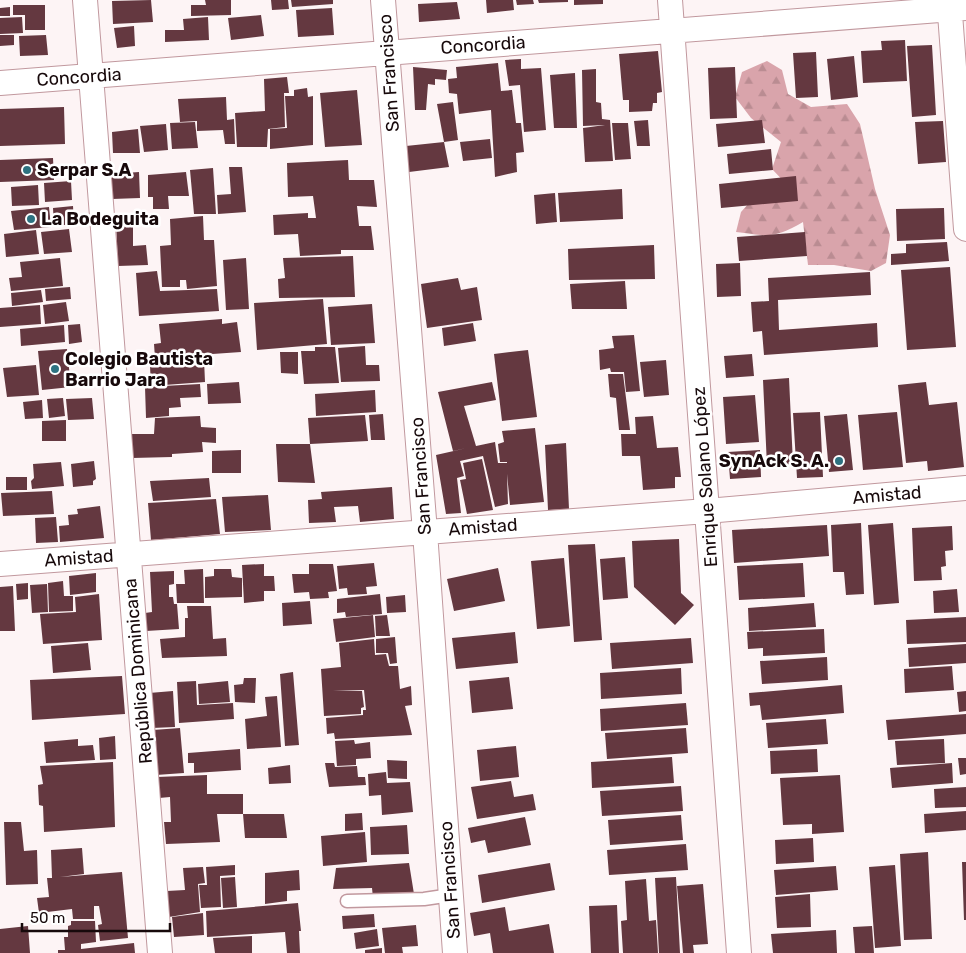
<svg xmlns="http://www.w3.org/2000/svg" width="966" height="953" viewBox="0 0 966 953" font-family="Rubik,sans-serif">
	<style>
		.forest { fill: url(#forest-firs) }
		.building { fill: #643840 }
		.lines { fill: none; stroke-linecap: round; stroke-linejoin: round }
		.lane-casing { stroke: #c1989e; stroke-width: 15 }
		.street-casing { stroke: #c1989e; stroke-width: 26 }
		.lane { stroke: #fff; stroke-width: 12 }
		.street { stroke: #fff; stroke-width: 24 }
		.poi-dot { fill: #2d7281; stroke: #fff; stroke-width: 2 }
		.labels { text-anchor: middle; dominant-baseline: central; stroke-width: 5; stroke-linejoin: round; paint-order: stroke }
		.street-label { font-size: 18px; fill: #17090b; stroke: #fff }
		.poi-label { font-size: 18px; font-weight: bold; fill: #17090b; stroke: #fff; text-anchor: start }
	</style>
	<defs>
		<pattern id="forest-firs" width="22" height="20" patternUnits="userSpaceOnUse" patternTransform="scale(1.25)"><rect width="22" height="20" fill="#d9a4ab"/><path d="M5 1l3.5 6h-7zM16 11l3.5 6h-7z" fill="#ba8c92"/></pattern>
	</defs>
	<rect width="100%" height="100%" fill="#fdf4f5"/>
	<!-- forest -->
	<path class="forest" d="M767,61L782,70L788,94L811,107L847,104L860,124L875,189L890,235L886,263L871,271L834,265H808L803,222C774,239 769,236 736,232L741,212L758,193L790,188L772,169L781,142L751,118L735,97L742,72Z"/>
	<!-- building -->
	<path class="building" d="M151,0L153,22L113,24L112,1Z
		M205,0H231V15L191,16V5H206Z
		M271,0H288L289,9L272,10Z
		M291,0H333V4L292,7Z
		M486,0H513L514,10L487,13Z
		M516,0H533L534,4L517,5Z
		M538,0H568V2L539,3Z
		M574,0H603V4L574,5Z
		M457,2L460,19L419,22L418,4Z
		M13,5H45V30H25V15H13Z
		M10,7V16H0V8Z
		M332,8L334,35L298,37L296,10Z
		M261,15L264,36L231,40L228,18Z
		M22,17L23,33L0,34V18Z
		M208,17L209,40L165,42V30H184L183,19Z
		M134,26L135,46L117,48L114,28Z
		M0,35H14V45L0,46Z
		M46,35L48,55L20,56L19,36Z
		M905,40L907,81L863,83L861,51L882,50L881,41Z
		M932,45L936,115L912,117L907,46Z
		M658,51L662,92L657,93V103H653L652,111L629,112V100H623L619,54Z
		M816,52L818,97L796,98L793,53Z
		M854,56L858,97L831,100L827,59Z
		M521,59V69L541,68L546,130L524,132L520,85L509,86L505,60Z
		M498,63L501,91L512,90L516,123H521L524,152L516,153L517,172L495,177L491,110L459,114L457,94L449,93L448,79L457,78L456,67Z
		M413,67L447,70L446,80L435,79V85L428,84L426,110H415Z
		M735,67L737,118L710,119L708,68Z
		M596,69V102L601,103L602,119L610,120L613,161L585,162L583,128L605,125L583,126L582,70Z
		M575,73L577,128H554L550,75Z
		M287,77L289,93H284L285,127L268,129L267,147H237L235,113L265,111L264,79Z
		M307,88L308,97L313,96V145L270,149V129L287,128L285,96H294V90Z
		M357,90L362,145L325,147L320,93Z
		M226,97L227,120L234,119L235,144H225L223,130L197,131V121L180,122L178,99Z
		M453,102L458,140L444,142L437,104Z
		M64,107L65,144L0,146V109Z
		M648,120L650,146H637L634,121Z
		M762,120L765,143L718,147L716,124Z
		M943,121L946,162L918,164L915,122Z
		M195,122L198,148L172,149L170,123Z
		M612,123H628L631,159L615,160Z
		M166,124L168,150L144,152L140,126Z
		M138,129L140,153H113L112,132Z
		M490,139L492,158L463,161L460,142Z
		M444,142L449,167L409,172L406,146Z
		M771,149L773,170L729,174L727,154Z
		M53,158L54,180L0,182V160Z
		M348,160L349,180H374L377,207L357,206L359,226H371L374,250H341V254L300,256L298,234L274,235L273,215L308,213V218H316L313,196L288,197L287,163Z
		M229,167H242L246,212L218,214L217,195L231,194Z
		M213,168L216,214H194L190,170Z
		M139,172L140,198L112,199V174Z
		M186,172L189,196H168L169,209H153V197H148V175Z
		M796,176L798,201L721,208L719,184Z
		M71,181L72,200L45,202L44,183Z
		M38,185L39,205L12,206L11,187Z
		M622,189L623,219L560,222L558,193Z
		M555,193L557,222L536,224L534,195Z
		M73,206L74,224L54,226L53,208Z
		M49,207L51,227L14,230L11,211Z
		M944,208L945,239L897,241L896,209Z
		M203,216L204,240H214L217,286L187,289L186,280H180V287H162L160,246L171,245L170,219Z
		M133,222V246L146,245L148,265L118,266L116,223Z
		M69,229L72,252L44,254L41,232Z
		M36,230L39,254L6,257L4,234Z
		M805,232L807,256L739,261L737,237Z
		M947,242L949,261L891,265V254L906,253V244Z
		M654,245L655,279L569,280L568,249Z
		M353,256L355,297L279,298L278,279L285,278L283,258Z
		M60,258L63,286L11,291L9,278L22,277L20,262Z
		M246,258L249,309L226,310L223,260Z
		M740,263L741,296L717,297L716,264Z
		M950,267L956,347L907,350L901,270Z
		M157,271L160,291L217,289L219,311L139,316L136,273Z
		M870,272L871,295L778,300L779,330L877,323L878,347L764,355L762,331L753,332L751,302L769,301L768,278Z
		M458,278L461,290L477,287L482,320L427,328L421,284Z
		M625,281L627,309H572L570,284Z
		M70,287L71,299L46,301L45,289Z
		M41,290L43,302L12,306L11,293Z
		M323,299L327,344L257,350L254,303Z
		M66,302L69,321L45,324L43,305Z
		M372,304L375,343L331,345L328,307Z
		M40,305L41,324L0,327V308Z
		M222,319V324L237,322L241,352L155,358L154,344L161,343L159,324Z
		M473,323L476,341L444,346L442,328Z
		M80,324L82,342L69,344L68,325Z
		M64,325L65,342L21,346L20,329Z
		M634,335L640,391L626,392L624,372H611L610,368L600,370L599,350L614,348L612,336Z
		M365,346L366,365H379L380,381L341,382L338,348Z
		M315,347H335L339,383L304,384L301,351H315Z
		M67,349L71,387L42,390L38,351Z
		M528,350L537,417L502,421L494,354Z
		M280,352H298V374L281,373Z
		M752,354L754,376L726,378L724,356Z
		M204,359L205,382L151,386L150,366H173V361Z
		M666,360L669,395L644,397L640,362Z
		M36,365L39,395L7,397L3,368Z
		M608,374H623L630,430H619L616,398L610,397Z
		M789,378L793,464L767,466L763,380Z
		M239,382L241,403L208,404L207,384Z
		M492,382L496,400L464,406L476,446L495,442L498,463H507V462H500L498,444L504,442L502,431L535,428L544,502L510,505L507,474L508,504L495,507L483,456L460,461L464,476L457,478L461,513L446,514L436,455L467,448L453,451L438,392Z
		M926,382L929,405L957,402L964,467L928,471L927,461L906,463L898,385Z
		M200,384L201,397L180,398L181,407L169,408V416L146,418L145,387Z
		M375,390L376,412L316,416L315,394Z
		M755,395L759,442L726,444L723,397Z
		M63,398L65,416L49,418L47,399Z
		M92,398L94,419L68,420L66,399Z
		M42,400L43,418L25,419L23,402Z
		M820,412L823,477L797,478L793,413Z
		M897,412L903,467L863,470L858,415Z
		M383,414L385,440H371L369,415Z
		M847,414L853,470L829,472L824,416Z
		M365,415L368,441L310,444L315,483L278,482L276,444H310L308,418Z
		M200,416L201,427L216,428V443L202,442L203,452L172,454V457L132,458L131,434H154L155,418Z
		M653,416L657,448L678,447L681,477H675V488L643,490L640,456H622L621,434H636L635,417Z
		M66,420V441H42V421Z
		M566,443L569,509L548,510L545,445Z
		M241,450V473H212V451Z
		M760,450L761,477L730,479L728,452Z
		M482,459L493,510L467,514L460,480L466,479L463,463Z
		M94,461L96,479L93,481V485L73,487L71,464Z
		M61,462L64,486L32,489L31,481L34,478L33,464Z
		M6,477H27V490H6Z
		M209,478L211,497L153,501L150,481Z
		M392,487L394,519L360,522L358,506L334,507L336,522L309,523L308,500L322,499L321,492Z
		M52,491L54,514L3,516L1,493Z
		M268,495L271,530L225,532L222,497Z
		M216,499L220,534L151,540L148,503Z
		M100,506L104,538L60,542L59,526L69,525L68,515L78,514L77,509Z
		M56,517L58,542L36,543L35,518Z
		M861,523L864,594L846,595L844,572H833L831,525Z
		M893,523L899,603L874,605L868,525Z
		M827,525L829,556L734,563L732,530Z
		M952,526L953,550L945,551L946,566L941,567L942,580L914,581L912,528Z
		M679,539L681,593L694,605L675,625L634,587L632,541Z
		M595,544L602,640L574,642L568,545Z
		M625,557L628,598L603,600L600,559Z
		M564,558L570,626L537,629L531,561Z
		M374,563L377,586L366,587L367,594L348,595L347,588L339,589L337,566Z
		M803,563L805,597L739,600L737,566Z
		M264,564V576H274L275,591H264V601L244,603L242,565Z
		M309,564H333L337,591L328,592L329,598L310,599L309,592L294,593L292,574H309Z
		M498,568L505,601L454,611L447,579Z
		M203,569L204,603H177L176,584H185L184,570Z
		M214,569H231L232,577L242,578V597L205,598V577L214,576Z
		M174,571V584L169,585V597H173L174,604H177L179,629L146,631L145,613L152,612L150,572Z
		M96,573V592L70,595L69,576Z
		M63,581L64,596H73V611L49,612L48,583Z
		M28,583V599L17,600L16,584Z
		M47,584L48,612L32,613L30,585Z
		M13,586L15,631H0V587Z
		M957,589L959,612L934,613L933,591Z
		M99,594L102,640L43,644L40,614L76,612L75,597Z
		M380,594L382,614L346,617L345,612L337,613V599Z
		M405,595L406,612L387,613L386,597Z
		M310,601L312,624L283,626L282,603Z
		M814,603L816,627L749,631L748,608Z
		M187,606H211L213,639L226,638L227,656L162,658L160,639L185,637V618H188Z
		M373,615L375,637L336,642L333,619Z
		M387,615L390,636H376L375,616Z
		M966,617V642L907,644L906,620Z
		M824,629L825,653L763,656V648L748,649L747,632Z
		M515,632L518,663L456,669L452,638Z
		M395,637L397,663L390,664L388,653H376V639Z
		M691,638L693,663L612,669L610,643Z
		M374,639L375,655L386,654L389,666H398L400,689L411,686L412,705L405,706L412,735L335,739L334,733L327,734L326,718L363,715V710H366L364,690L333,691H362L364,707L361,708V714L324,716L321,669L341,667L339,643Z
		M88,643L91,670L53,673L51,646Z
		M966,644V663L909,667L908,648Z
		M827,657L828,680L762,684L760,661Z
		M952,666L954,690L905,693L904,669Z
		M681,668L682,694L601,699L600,673Z
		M293,672L299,745L285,746L280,674Z
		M122,676L125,714L32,720L30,680Z
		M509,677L513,709L472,713L469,681Z
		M244,678H256L255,703L235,702L234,685L243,684Z
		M196,681L197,705L233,703L234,719L179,723L177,682Z
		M228,681L230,702L199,704L198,684Z
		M842,685L844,713L762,720L760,705L750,706L749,693Z
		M173,691L175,727L152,728L149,693Z
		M966,691V711L959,712L957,692Z
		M277,696L281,747L247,749L245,719L267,716L265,697Z
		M686,703L688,725L601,731L600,709Z
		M966,714V734L888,740L886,720Z
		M826,719L828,744L768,748L766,723Z
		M180,728L184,773L156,775L153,730Z
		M686,728L688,753L607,759L605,733Z
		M115,736L116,759L100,760L99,738Z
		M78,739V746L93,745L95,760L46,763L44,742Z
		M944,739L945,763L897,765L895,741Z
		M354,740L355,744L370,742L371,758L356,759V765L337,766L335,741Z
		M516,746L519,777L480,781L477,750Z
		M240,749L241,770L194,773V763H188V753Z
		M817,749L818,772L771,774L770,751Z
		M672,757L674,783L592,788L591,762Z
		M958,758H966V774L960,775Z
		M387,760L407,761V779L388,778Z
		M113,762L115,827L44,832L43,806L39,805L38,785L43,784L40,766Z
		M325,763H334L335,767L357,766L358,777H365L366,785L329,787Z
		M952,763L953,783L892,788L890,768Z
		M290,765L291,783L269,784L268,768Z
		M386,772L387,783L410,782L413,812L382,815L381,795L369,796L368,774Z
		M207,775V794H243V814H217L220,842L166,844L164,822H171L170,797L159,798L157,777Z
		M840,775L844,832L812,834V824L783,825L780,778Z
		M511,781L514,797L533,794L536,810L477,819L471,787Z
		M681,786L683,811L602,816L600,791Z
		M966,787V807L935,808L934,789Z
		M966,811V830L925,833L924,814Z
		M362,813L363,830L345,831V814Z
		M243,814H284L287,838H245Z
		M681,815L683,840L610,845L608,820Z
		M525,817L531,845L488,853L485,840L471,843L468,828Z
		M4,822H21L24,851L37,850L38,884L6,885Z
		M407,825L409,854L371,855L370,827Z
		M365,832L367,862L323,866L321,836Z
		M813,838L814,862L776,864L775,840Z
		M686,844L688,870L609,875L607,850Z
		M82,848L84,874L60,877L122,872L128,938L100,941L98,925L102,924L99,906H94V919H73L72,909L39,913L37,898L49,897L47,878H52L51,850Z
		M928,852L932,939L904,940L900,854Z
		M962,862H966V920H964Z
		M409,863L414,894L373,898L372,888L333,889L336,868Z
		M550,863L555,890L482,903L478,875Z
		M235,865V875L220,876L221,907L201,908L199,885H207L206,867Z
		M895,865L901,946L875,948L869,867Z
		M836,866L838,890L776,895L774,870Z
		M203,867L205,883L198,884L200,912L169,917L167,891L185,890L183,868Z
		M299,870L300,890L287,891V901L265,904V873Z
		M235,877L237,907L223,908L221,878Z
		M676,877L680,953H659L655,878Z
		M646,879L649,921L656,920L658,953H623L621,921L627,920L625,881Z
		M703,884L708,944L693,945L694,953H683L677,886Z
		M810,894L811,927L777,928L775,897Z
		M298,903L301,931H299L300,953H287L285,932L207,937L206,911Z
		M617,905L619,953H591L589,906Z
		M505,907L509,931L549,924L554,953H493L490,933L474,936L470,913Z
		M203,913L204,935L174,937L172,917Z
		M374,914L375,927L343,929L342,916Z
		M71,921H95L96,942L81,944V949L134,943L135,953H58V950H65L64,937H68V926L71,925Z
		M416,925L418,946L402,947L403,953H385L382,928Z
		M28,926L30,953H0V929Z
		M872,926L874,953H855L853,927Z
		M377,929L379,946L356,949L354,933Z
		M836,930L837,953H773L771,934Z
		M252,936V953H215L213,938Z
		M382,948V953H365V950Z"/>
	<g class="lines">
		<defs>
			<path id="lane" d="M347,901L424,899L451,895"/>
			<path id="street" d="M85,0L160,953
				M383,0L425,532L455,953
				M670,0L739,953
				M949,0L966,229
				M0,83L966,8
				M0,564L707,511L966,488"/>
		</defs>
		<!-- lane casing -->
		<use href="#lane" class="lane-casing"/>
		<!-- street casing -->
		<use href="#street" class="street-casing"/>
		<!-- lane -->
		<use href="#lane" class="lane"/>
		<!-- street -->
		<use href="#street" class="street"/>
	</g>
	<!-- markers -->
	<g class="poi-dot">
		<circle cx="27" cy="170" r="5"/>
		<circle cx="31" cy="219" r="5"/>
		<circle cx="55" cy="369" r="5"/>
		<circle cx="839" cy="461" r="5"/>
	</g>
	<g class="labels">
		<!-- street labels -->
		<g class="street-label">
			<text transform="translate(483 45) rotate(-4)">Concordia</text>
			<text transform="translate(389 73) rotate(-94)">San Francisco</text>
			<text transform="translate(79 77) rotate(-4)">Concordia</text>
			<text transform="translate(421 476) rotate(-94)">San Francisco</text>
			<text transform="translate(705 477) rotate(-94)">Enrique Solano López</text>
			<text transform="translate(887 495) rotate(-5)">Amistad</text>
			<text transform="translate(483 527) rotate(-4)">Amistad</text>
			<text transform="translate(79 558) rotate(-4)">Amistad</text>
			<text transform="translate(138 671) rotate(-95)">República Dominicana</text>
			<text transform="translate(450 880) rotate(-94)">San Francisco</text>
		</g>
		<!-- poi labels -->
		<g class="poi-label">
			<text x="37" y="170">Serpar S.A</text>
			<text x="41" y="219">La Bodeguita</text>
			<text x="65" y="359">Colegio Bautista<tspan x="65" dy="21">Barrio Jara</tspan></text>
			<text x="829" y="461" text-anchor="end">SynAck S. A.</text>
		</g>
	</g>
	<!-- scale -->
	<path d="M22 923v8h148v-8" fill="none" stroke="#17090b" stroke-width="2.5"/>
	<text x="30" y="923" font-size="15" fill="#17090b" stroke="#ffffff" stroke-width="4" paint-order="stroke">50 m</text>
</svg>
